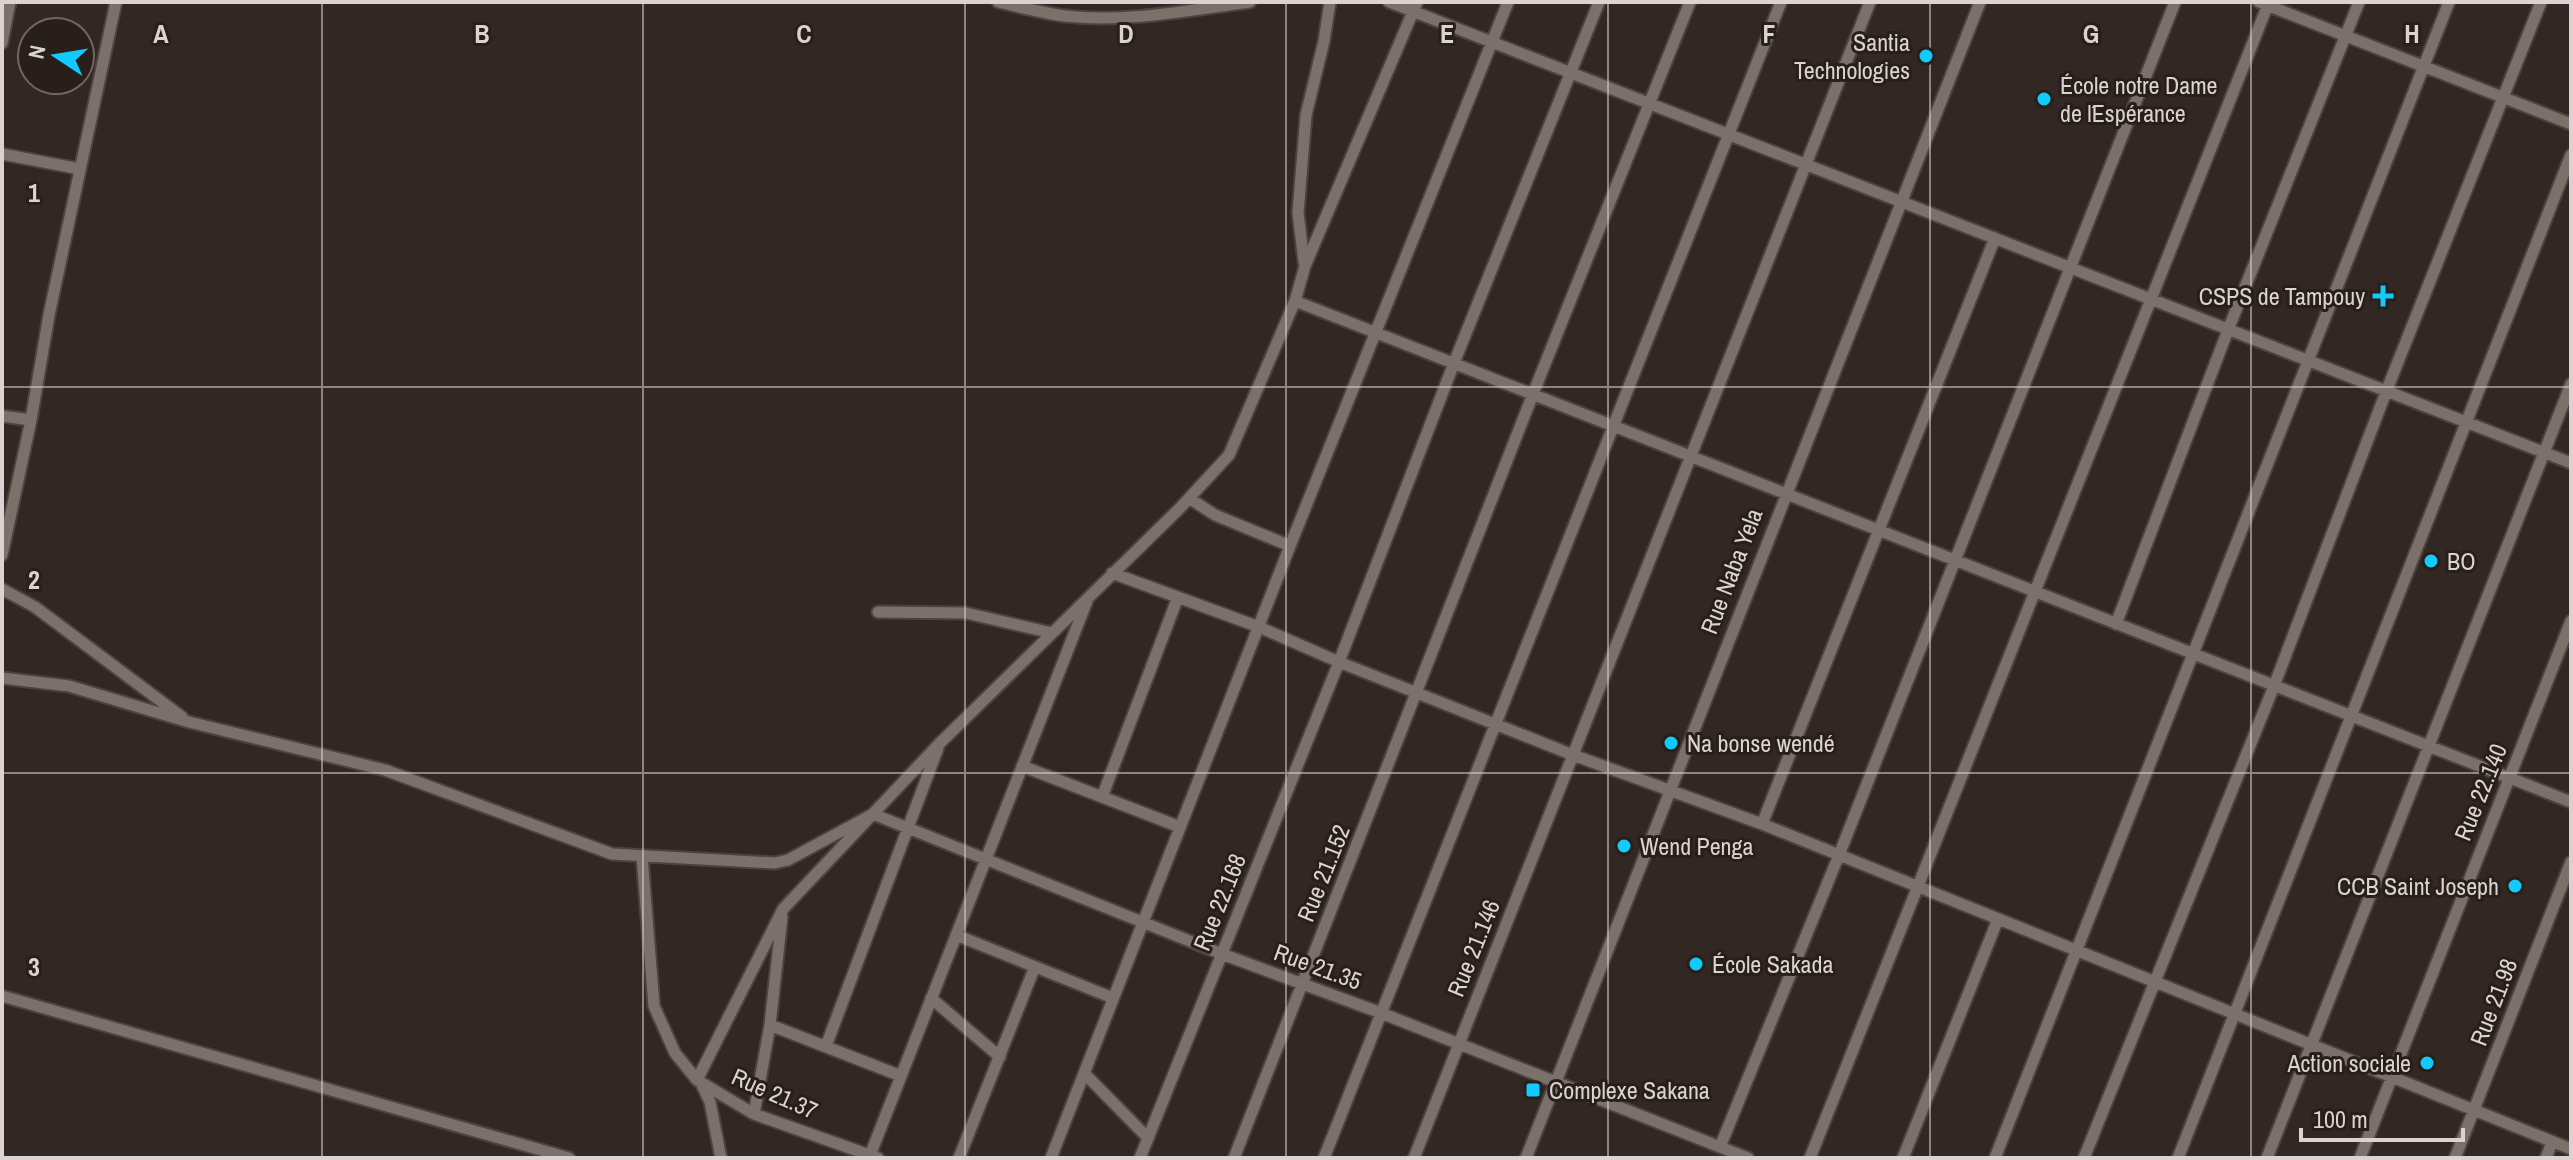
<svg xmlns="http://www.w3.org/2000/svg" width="2573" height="1160" viewBox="0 0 2573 1160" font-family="'Archivo Narrow',sans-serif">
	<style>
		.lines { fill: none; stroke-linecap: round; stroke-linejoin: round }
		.minor-casing { stroke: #4c433f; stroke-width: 15 }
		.minor { stroke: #7c706b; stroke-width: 11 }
		.grid { fill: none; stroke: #dbd3d1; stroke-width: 2; stroke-opacity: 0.55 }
		.poi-dot { fill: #12cafb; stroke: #281e1a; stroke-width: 3 }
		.labels { text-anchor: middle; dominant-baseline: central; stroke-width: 6; stroke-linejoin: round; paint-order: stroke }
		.poi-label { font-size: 24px; fill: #dbd3d1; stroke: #281e1a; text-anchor: start }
		.street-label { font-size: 24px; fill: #dbd3d1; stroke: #281e1a }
		.grid-label { font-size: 26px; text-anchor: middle; font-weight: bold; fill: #dbd3d1; stroke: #281e1a; stroke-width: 6; stroke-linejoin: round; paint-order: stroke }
	</style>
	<rect width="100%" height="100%" fill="#322723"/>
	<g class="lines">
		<defs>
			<path id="minor" d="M998,2C1020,7 1042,13 1065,16C1127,23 1189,10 1250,2
				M1389,2L2571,463
				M2259,2L2571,124
				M2,43L10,2
				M2,154L80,169
				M1304,262L1298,213L1306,115L1324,41L1330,2
				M1295,301L2571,802
				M2,416L31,420
				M1189,498L1215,515L1290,546
				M2,555L31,420L49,315L116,2
				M1112,573L1259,627L1339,662L1573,755L1762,824L2571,1149
				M2,589L35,607L182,717
				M878,612L966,613L1052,633
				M2116,624L2228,330L2359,2
				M2,678L69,686L189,722L385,770L612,854L775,863L788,860L873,814L1222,954L1381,1013L1748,1158
				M1022,766L1180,827
				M1102,797L1178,597
				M1762,824L1995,238
				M642,856L654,1006L675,1053L697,1080L754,1114L878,1158
				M956,935L1113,998
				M2,996L569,1158
				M931,998L1000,1057
				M770,1025L901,1076
				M826,1046L938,748
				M1084,1073L1148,1138
				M697,1080L783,909L939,744L1180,508L1229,455L1295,301L1305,266L1417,2
				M701,1083L710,1102L721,1158
				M754,1114L770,1025L782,917
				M1720,1147L1839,855L2175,2
				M869,1158L1087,601
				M959,1158L1034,969
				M1051,1158L1290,546L1508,2
				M1140,1158L1339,662L1454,363L1599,2
				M1234,1158L1533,394L1690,2
				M1324,1158L1781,2
				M1414,1158L1870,2
				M1526,1158L1980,2
				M1810,1158L2269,2
				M1903,1158L1998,919
				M1995,1158L2449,2
				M2084,1158L2274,686L2386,392L2541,2
				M2178,1158L2571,155
				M2267,1158L2571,384
				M2360,1158L2571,621
				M2455,1158L2571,862
				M2546,1158L2552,1142"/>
		</defs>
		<!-- minor casing -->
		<use href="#minor" class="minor-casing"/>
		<!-- minor -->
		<use href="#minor" class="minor"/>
	</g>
	<!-- grid -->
	<path class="grid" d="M322,2V1158M643,2V1158M965,2V1158M1286,2V1158M1608,2V1158M1930,2V1158M2251,2V1158M2,387H2571M2,773H2571"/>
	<!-- markers -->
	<g class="poi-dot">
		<circle cx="1926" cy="56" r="8"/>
		<circle cx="2044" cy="99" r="8"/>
		<path d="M2379 284h8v8h8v8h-8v8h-8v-8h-8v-8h8z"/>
		<circle cx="2431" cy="561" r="8"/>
		<circle cx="1671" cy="743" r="8"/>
		<circle cx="1624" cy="846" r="8"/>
		<circle cx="2515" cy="886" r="8"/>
		<circle cx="1696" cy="964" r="8"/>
		<circle cx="2427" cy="1063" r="8"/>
		<rect x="1525" y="1082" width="16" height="16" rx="4"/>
	</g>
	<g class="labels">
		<!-- poi labels -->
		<g class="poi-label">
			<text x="1910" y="42" text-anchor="end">Santia<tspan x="1910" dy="28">Technologies</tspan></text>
			<text x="2060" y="85">École notre Dame<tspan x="2060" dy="28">de l´Espérance</tspan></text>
			<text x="2365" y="296" text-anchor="end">CSPS de Tampouy</text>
			<text x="2447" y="561">BO</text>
			<text x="1687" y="743">Na bonse wendé</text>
			<text x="1640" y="846">Wend Penga</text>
			<text x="2499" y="886" text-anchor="end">CCB Saint Joseph</text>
			<text x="1712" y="964">École Sakada</text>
			<text x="2411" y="1063" text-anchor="end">Action sociale</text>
			<text x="1549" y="1090">Complexe Sakana</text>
		</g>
		<!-- street labels -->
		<g class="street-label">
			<text transform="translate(1731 571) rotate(-69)">Rue Naba Yela</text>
			<text transform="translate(2480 792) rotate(-68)">Rue 22.140</text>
			<text transform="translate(1323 873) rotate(-68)">Rue 21.152</text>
			<text transform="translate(1219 902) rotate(-68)">Rue 22.168</text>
			<text transform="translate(1473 948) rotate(-68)">Rue 21.146</text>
			<text transform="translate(1318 966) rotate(20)">Rue 21.35</text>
			<text transform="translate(2493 1002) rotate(-69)">Rue 21.98</text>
			<text transform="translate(775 1093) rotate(24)">Rue 21.37</text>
		</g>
	</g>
	<g class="grid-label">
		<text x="161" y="43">A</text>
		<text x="482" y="43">B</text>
		<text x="804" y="43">C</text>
		<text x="1126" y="43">D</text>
		<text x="1447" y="43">E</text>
		<text x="1769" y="43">F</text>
		<text x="2091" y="43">G</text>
		<text x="2412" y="43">H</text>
		<text x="34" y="202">1</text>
		<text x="34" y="589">2</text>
		<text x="34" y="976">3</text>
	</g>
	<!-- border -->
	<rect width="2573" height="1160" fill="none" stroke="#dbd3d1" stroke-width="8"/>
	<!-- north arrow -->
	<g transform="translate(56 56) rotate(282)"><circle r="38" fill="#281e1a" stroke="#706663" stroke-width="2"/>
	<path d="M0-6L14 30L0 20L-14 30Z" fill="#12cafb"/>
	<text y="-12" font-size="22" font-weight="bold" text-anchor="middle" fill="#dbd3d1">N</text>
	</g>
	<!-- scale -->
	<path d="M2301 1128v12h162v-12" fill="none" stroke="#dbd3d1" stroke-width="4"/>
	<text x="2313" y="1128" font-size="24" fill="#dbd3d1" stroke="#281e1a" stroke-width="6" paint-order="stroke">100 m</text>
</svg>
